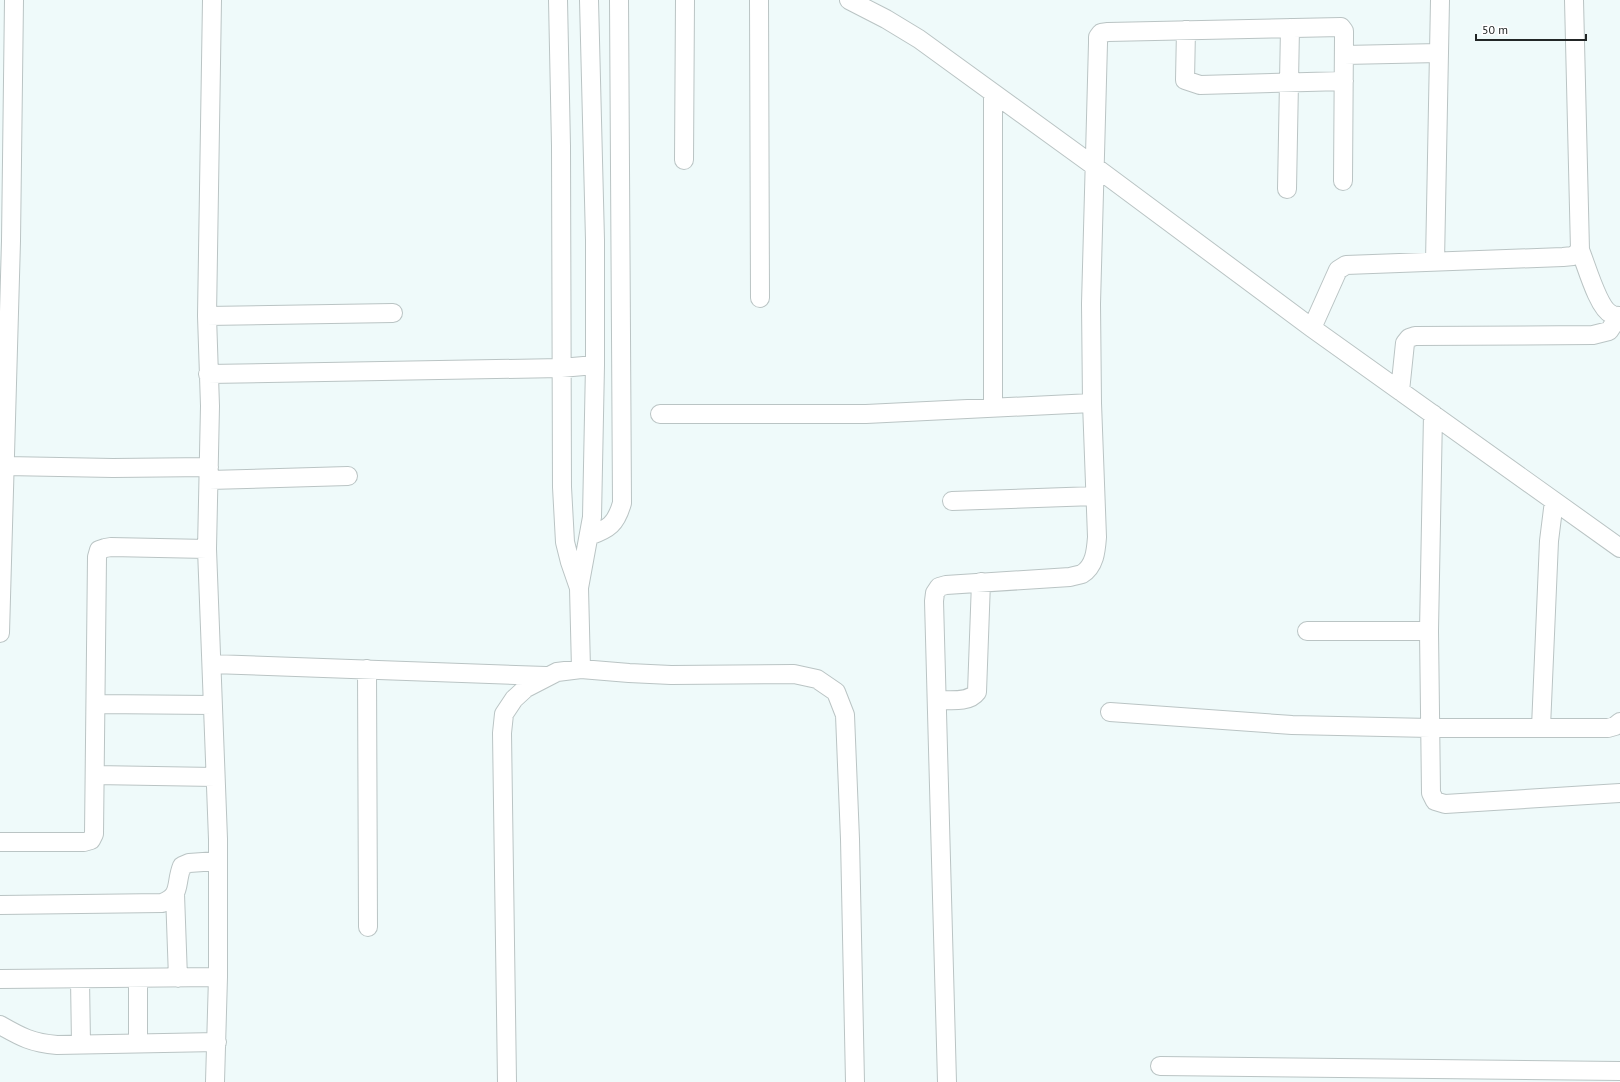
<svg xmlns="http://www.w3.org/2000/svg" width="1620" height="1082" viewBox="0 0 1620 1082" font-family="'PT Sans',sans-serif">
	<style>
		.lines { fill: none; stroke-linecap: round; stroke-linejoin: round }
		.minor-casing { stroke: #bac4c4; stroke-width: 20 }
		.minor { stroke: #fff; stroke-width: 18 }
	</style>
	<rect width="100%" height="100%" fill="#effafa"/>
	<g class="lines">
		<defs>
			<path id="minor" d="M212,0L207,316L210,406L207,549L218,839V977L215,1082
				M558,0L561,146L562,487L565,542L570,562L579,588
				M759,0L760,298
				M849,0L886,19L919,39L1094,166L1312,328L1620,548
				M1186,30L1185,80L1200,85L1344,81
				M1344,55L1439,53
				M993,93V408
				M684,160L685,0
				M1287,189L1290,28
				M1580,250C1586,264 1598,308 1611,314C1613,316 1617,316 1620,316
				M1435,262L1440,0
				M207,316L393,313
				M1312,328L1338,270L1346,265L1563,257L1573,256L1580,250L1574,0
				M208,374L561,368L595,365
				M1400,391L1405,343L1409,338L1415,336L1593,335L1609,331L1619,316
				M660,414H866L1092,403
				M1433,414L1429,631L1431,793L1435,801L1445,804L1620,793
				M6,466L113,468L209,467
				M209,480L348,476
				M952,501L1095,496
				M589,536C609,529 616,524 622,503L619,0
				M1307,631H1429
				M0,633L11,241L14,0
				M212,664L546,676
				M367,669L368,927
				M581,669L629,673L671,675L794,674L817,679L836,692L845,715L850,839L855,1082
				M938,700C950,700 969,703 977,692L981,582
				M96,704L213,705
				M1110,712L1292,725L1430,728H1608L1615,726L1620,722
				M1541,727L1549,541L1554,501
				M95,775L215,777
				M0,842H84L91,840L94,834L97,557L99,550L105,548L111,547L207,549
				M175,894L178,978
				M0,905L162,903C182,896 175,883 182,866L189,863L217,861
				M138,978V1042
				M0,979L218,977
				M80,979L81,1044
				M0,1025C21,1037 32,1043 57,1045L217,1042
				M1160,1066L1620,1071
				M507,1082L502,733L504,714L514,699L526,688L557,672L581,669L579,588L592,517L595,365V240L589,0
				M947,1082L934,601L935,593L939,587L946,585L1070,577C1073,576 1079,575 1082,574C1095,566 1096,550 1097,537L1092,403L1091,304L1098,43V37L1101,33L1108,32L1341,27L1344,31V36L1343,181"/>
		</defs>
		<!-- minor casing -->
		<use href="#minor" class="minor-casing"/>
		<!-- minor -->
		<use href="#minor" class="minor"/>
	</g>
	<!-- scale -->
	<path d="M1476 34v6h110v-6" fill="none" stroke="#222626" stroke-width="2"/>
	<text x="1482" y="34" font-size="12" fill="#222626" stroke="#ffffff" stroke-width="3" paint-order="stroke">50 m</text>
</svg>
